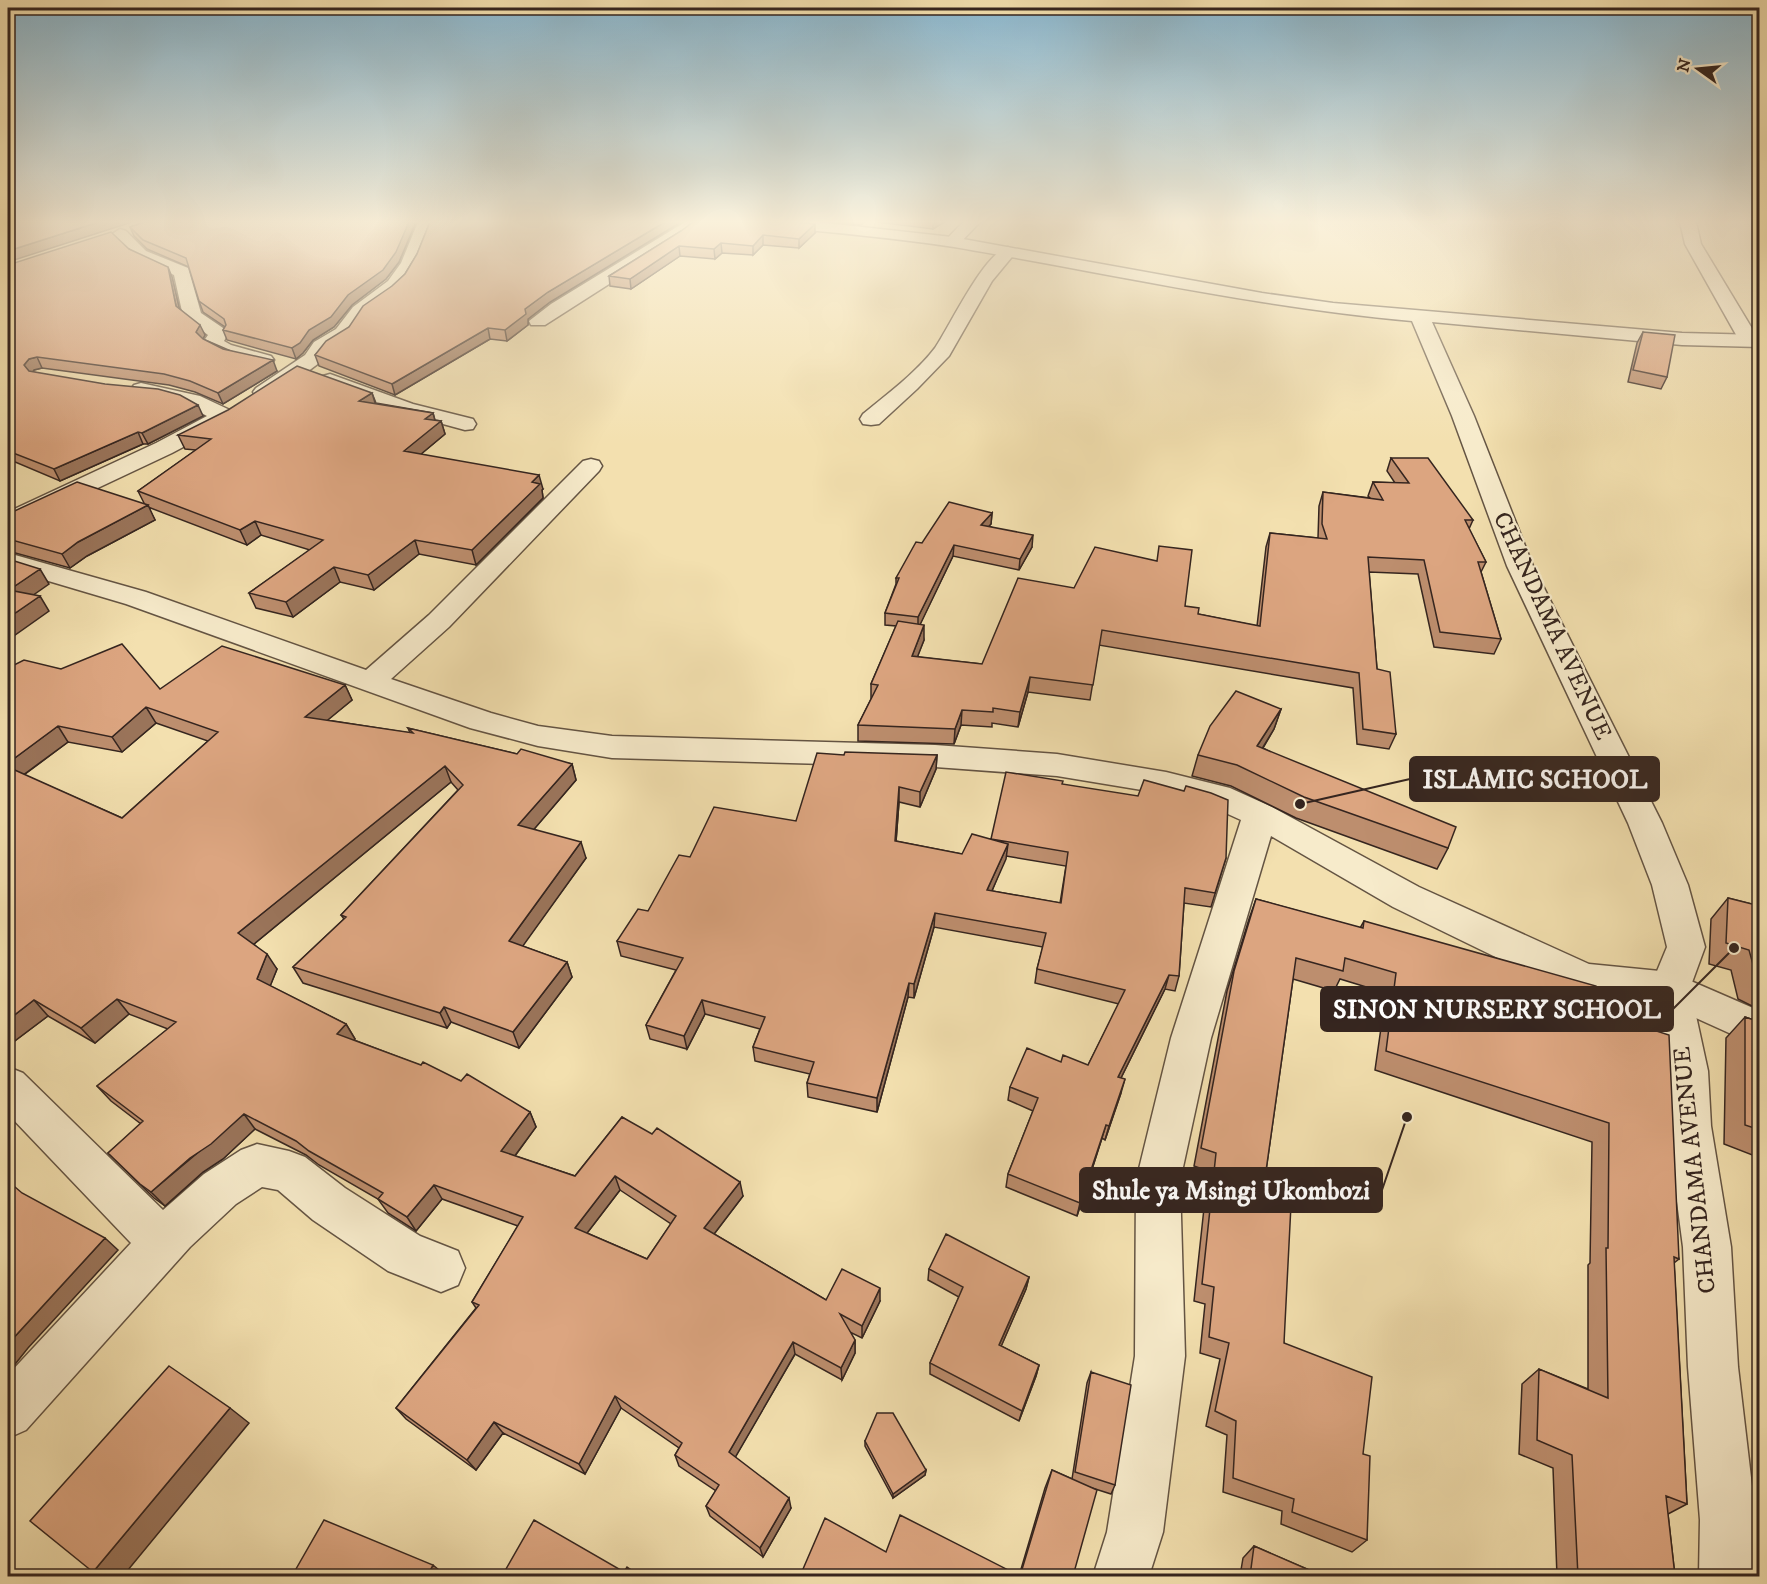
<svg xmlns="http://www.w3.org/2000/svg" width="1767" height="1584" viewBox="0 0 1767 1584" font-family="'IM FELL DW Pica',serif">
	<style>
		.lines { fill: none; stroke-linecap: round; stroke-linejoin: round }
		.minor-casing { stroke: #645443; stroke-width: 3 }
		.tertiary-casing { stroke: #645443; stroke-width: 3 }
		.minor { fill: #f7ebcb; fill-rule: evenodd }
		.tertiary { fill: #f7ebcb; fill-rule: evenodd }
		.wall { fill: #bd8e6e; stroke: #35251f; stroke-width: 1.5; fill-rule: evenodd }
		.shaded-wall { fill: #9a745a; stroke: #35251f; stroke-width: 1.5 }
		.building { fill: #dca580; stroke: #35251f; stroke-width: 1.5; fill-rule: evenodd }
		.labels { text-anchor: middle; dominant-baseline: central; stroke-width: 4.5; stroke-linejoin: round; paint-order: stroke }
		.street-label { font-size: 24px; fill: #35251f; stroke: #f7ebcb }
		.leader { fill: none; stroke: #35251f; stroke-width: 2 }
		.callout-dot { fill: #35251f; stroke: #f7ebcb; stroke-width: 2 }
		.callout { fill: #35251f; stroke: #35251f; stroke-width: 2 }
		.callout-label { font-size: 26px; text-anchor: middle; font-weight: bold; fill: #fff }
	</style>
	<rect width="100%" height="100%" fill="#f3e0af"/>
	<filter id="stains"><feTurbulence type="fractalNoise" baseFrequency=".00333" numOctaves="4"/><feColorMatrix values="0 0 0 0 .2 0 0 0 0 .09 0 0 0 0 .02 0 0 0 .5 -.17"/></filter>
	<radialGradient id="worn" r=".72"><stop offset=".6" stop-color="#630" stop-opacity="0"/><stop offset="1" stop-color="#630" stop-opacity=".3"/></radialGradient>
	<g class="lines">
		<defs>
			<path id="minor" d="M418,222H434L418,263L400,289L365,315L351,336L328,350L319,363L307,372L270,396L263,398L256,396L253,392L256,388L305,355L314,342L336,329L353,307L388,281L401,263Z
				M685,222H703L681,238L545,325H531L529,321L551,304Z
				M963,222H980L958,245H946L944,242Z
				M1680,222H1696L1701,244L1759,340L1756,344H1742L1739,340L1685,244Z
				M120,229L126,231L146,251L188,268L201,313L226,330L228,334L224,341L231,345L271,356L274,360L271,364L264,366C246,361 215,358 203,342L208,335L183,316L174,275L134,257L112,234Z
				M1008,247L1016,252L992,281L949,356L917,389L879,424L871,425L863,424L860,419L863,414C887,394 916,373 935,348C950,326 984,253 1008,247Z
				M330,374L413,404L473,419L476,424L473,429L465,430L399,412L323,384L320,380L323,376Z
				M141,383L200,396L232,411L235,416L232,421L172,453L17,526L8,528V512L156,443L207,416L186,405L134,393L131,389L134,385Z
				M591,459L599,461L602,466L599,471L449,627L391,679L491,713L538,726L612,736L935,745L1057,754L1166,772L1230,788L1272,807L1419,887L1589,964L1670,972L1760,1011V1047L1665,1004L1586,996L1572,991L1512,965L1393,907L1271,836L1211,1038L1180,1181L1185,1356L1163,1532L1149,1576H1093L1107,1532L1135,1356L1136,1181L1171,1038L1241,820L1208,805L1166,794L1057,776L935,767L612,758L538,746L470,728L126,604L8,569V553L146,592L366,670L429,615L583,461Z
				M8,1067L23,1073L163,1210L204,1174L241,1150L257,1144L289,1151L305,1157L345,1188L420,1236L458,1251L465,1268L458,1285L441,1292L388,1271L313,1220L278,1190L262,1187L236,1204L190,1247L26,1430L8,1438V1375L131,1243L8,1114Z"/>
			<path id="tertiary" d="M770,222H817L952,237L1262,293L1333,303L1682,333L1760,335V347L1682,345L1432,322L1474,416L1533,566L1662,823L1688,885L1705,947L1690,988L1708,1071L1711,1126L1731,1247L1738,1367L1756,1520V1576H1699L1700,1520L1688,1367L1683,1247L1667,1126L1666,1071L1650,988L1667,947L1652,885L1628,823L1507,566L1452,416L1412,321C1258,307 1107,273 954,247C896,238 837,233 778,227Z"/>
		</defs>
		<!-- minor casing -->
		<use href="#minor" class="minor-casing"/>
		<!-- tertiary casing -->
		<use href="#tertiary" class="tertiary-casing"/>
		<!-- minor -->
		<use href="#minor" class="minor"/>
		<!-- tertiary -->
		<use href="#tertiary" class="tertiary"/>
	</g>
	<!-- wall -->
	<path class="wall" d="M145,222H416L399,262L386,279L352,305L334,327L313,340L303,353L296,359L227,340L223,330L225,327L203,312L199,301L189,267L147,249L134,236L130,227Z
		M430,222H681L550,302L528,319V325L507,341L490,339L395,395L319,366L315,355L349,327L405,274L417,254Z
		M835,222H864L861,225Z
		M877,222H944L933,229Z
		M681,231L815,233L799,248L763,245L753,255L722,253L715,259L680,256L631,289L610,286L609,276Z
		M129,249L172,277L179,308L205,335L203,339L277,371L223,404L195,392L169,385L42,368L34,370L33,372L203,416L148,444H143L60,481L8,459V265Z
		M1643,332L1667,377L1661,389L1628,382L1637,343Z
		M372,393L376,403L433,413L435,420L441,421L445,434L421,454L543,489L542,490L543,498L476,565L419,554L374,590L340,582L293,617L256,608L249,593L310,550L261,535L247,545L148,507L155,520L87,556L70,568L8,551V514L145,505L138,491L196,450L185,449L178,435Z
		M1391,458L1473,520L1469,529L1486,562L1481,572L1501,639L1494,654L1434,647L1418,574L1369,572L1377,669L1396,734L1389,749L1357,744L1353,688L1099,645L1090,700L1028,692L1018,727L992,723V727L961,725L954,744L858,741V725L871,699V684L896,626L885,625V613L896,584V578L922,543L992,513L991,524L989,526L1032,547L1019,570L953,556L920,624L924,640L917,657L982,664L1185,606L1198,614L1257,626L1266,547L1270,533L1318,538L1319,506L1323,492L1370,498L1368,496L1373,482L1395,483L1387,471Z
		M8,668L61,669L160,689L345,685L352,700L327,720L410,733L408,728L517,754L572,764L576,780L534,829L586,858L522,946L567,962L572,977L519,1048L451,1022L447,1028L303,983L293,967L344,919L341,915L458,790L451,782L254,944L277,969L270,986L346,1024L355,1039L354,1040L461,1081L530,1112L536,1127L515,1156L575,1176L622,1117L743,1196L714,1234L826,1300L880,1301L862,1338L850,1332L855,1340V1353L842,1380L795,1354L735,1457L791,1508L763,1557L710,1516L706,1506L716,1491L679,1466L675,1455L679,1448L621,1408L585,1474L503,1433L476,1470L406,1419L396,1408L476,1308L472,1302L518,1226L442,1199L416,1231L388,1213L378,1199L319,1165L306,1155L255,1129L223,1159L203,1172L165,1206L154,1198L108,1153L141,1124L111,1101L97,1086L168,1029L129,1014L95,1043L48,1016L8,1046ZM156,723L208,741L122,818L24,775L68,742L122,752ZM620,1190L671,1224L647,1259L587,1233Z
		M1281,709L1274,729L1263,748L1448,848L1437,869L1296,818L1231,786L1192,776L1198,755Z
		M844,755H937L936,769L920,807L899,802L896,841L962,854L991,840L1062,784L1226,858L1211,907L1184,903L1179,976L1175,991L1165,989L1121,1078V1093L1105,1140L1102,1138L1077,1216L1006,1187L1008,1174L1033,1111L1008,1100L1010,1087L1061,1062L1088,1065L1119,1004L1035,983L1037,969L1043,947L934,927L914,998L908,997L877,1112L808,1097L807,1083L810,1074L755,1061L753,1047L760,1029L705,1014L687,1049L650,1039L646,1025L676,970L621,956L617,941L648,911L690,857L796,821ZM1006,856L1066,866L1060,903L992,891Z
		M1728,898L1760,906V1010L1738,999L1731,970L1709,964L1711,919Z
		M1256,899L1360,928L1364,921L1597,1012L1679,1259L1674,1263L1687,1504L1668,1514L1675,1576H1557L1553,1468L1519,1454L1522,1384L1539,1369L1588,1389V1265L1590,1263L1592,1142L1375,1070L1386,993L1340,979L1334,991L1293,979L1265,1178L1284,1343L1363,1454L1367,1540L1352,1552L1281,1524L1282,1511L1223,1492L1227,1435L1206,1426L1220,1359L1200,1353L1205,1304L1194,1301L1208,1171L1194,1166L1227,991L1249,919Z
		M1745,1017L1760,1022V1158L1724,1144L1726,1038Z
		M929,1269L1029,1277L1026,1289L1001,1346L1039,1365L1036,1376L1019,1421L930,1374V1363L959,1297L928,1280Z
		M1091,1372L1115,1485L1111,1494L1089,1487L1073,1576H800L886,1552L1019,1576L1045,1488L1052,1470L1072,1479L1087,1383Z
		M865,1441L926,1470L925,1475L893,1498L865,1446Z
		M1254,1546L1323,1576H1240L1243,1558Z"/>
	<!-- shaded-wall -->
	<path class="shaded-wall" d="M99,222H132L8,262V251Z
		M409,222H416L399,262L386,279L352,305L334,327L313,340L303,353L296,359L292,348Z
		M665,222H681L550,302L528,319V325L507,341L505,330L525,309L548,292Z
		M933,222H944L933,229Z
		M815,224V233L799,248V239Z
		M763,235V245L753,255V246Z
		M721,243L722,253L715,259L714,249Z
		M679,246L680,256L631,289L630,279Z
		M168,267L172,277L181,316L176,306Z
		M200,325L205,335L201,342L196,332Z
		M488,328L490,339L395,395L392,384Z
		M37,357L42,368L34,370L30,376L24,365L29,359Z
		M273,360L277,371L223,404L218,393Z
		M372,393L376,406L359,401Z
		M198,405L203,416L148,444L142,433Z
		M433,413L436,425L441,421L445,434L408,465L404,451L425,419Z
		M138,432L143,444L60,481L54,469Z
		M539,475L543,489L542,490L543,498L476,565L472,550L532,482Z
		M148,505L155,520L87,556L70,568L62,554L78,542Z
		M992,513L991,524L980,536L981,525Z
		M255,521L261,535L247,545L240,530Z
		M1033,535L1032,547L1019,570L1020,559Z
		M415,540L419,554L374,590L368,575Z
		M954,545L953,556L918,629V617Z
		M334,567L340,582L293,617L286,602Z
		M40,569L49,584L19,605L9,590Z
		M40,596L49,611L8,640V618Z
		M924,625V640L912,671V656Z
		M1030,677L1028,692L1018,727L1020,712Z
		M345,685L352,700L312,733L305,717Z
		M146,707L156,723L122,752L112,737Z
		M1281,709L1274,729L1251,767L1257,746Z
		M962,710L961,725L954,744L955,729Z
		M58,726L68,742L15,781L8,771V763Z
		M937,755L936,769L920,807V792Z
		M572,764L576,780L524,841L518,825Z
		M445,766L451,782L248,949L238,933Z
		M899,787V802L895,856V841Z
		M581,842L586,858L515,957L509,941Z
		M1008,844L1006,859L986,904L987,890Z
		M935,913L934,927L914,998V984Z
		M267,954L277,969L267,994L257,979Z
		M567,962L572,977L519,1048L513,1032Z
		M1169,975L1165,989L1115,1090L1118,1077Z
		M909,983L908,997L877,1112V1098Z
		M117,999L129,1014L95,1043L81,1028Z
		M34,1000L48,1016L8,1046V1020Z
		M702,1000L705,1014L687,1049L684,1036Z
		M444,1007L451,1022L447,1028L440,1013Z
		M346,1024L355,1039L346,1050L337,1034Z
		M1125,1079L1121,1093L1105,1140L1109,1126Z
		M530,1112L536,1127L508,1165L501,1151Z
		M244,1114L255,1129L223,1159L203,1172L165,1206L151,1192Z
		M1106,1125L1102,1138L1077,1216L1080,1203Z
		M615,1176L620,1190L581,1241L575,1228Z
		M740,1182L743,1196L708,1242L704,1228Z
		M434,1185L442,1199L416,1231L407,1217Z
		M105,1238L118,1250L28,1348L8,1373V1344Z
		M1029,1277L1026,1289L997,1356L999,1345Z
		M880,1288V1301L862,1338V1326Z
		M855,1340V1353L842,1380L841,1368Z
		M793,1342L795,1354L732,1463L729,1452Z
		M1039,1365L1036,1376L1019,1421L1022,1411Z
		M615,1396L621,1408L585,1474L579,1464Z
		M230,1408L249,1423L123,1576H104L93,1572Z
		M494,1422L503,1433L476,1470L467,1460Z
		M926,1470L925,1475L893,1498V1494Z
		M789,1498L791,1508L763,1557L760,1548Z
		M433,1565L445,1575L444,1576H427Z"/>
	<!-- building -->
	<path class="building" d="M8,222H99L8,251Z
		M145,222H409L396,252L383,270L348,295L331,317L309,330L300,343L292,348L223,330L226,325L224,319L199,301L186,258L143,240L130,227Z
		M430,222H665L548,292L525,309L526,314L505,330L488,328L392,384L315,355L326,341L349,327L363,306L392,286L405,274L417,254Z
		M693,222H795L815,224L799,239L763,235L753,246L721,243L714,249L679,246L630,279L609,276L681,231Z
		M111,232L129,249L168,267L176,306L200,325L196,332L203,339L223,349L273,360L218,393L190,381L164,374L37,357L29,359L24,365L29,371L105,384L158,389L180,395L198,405L142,433L138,432L54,469L8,451V265Z
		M1643,332L1675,335L1667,377L1633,370Z
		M297,366L372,393L359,401L433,413L425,419L441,421L404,451L539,475L532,482L540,484L472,550L415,540L368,575L334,567L286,602L249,593L323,540L255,521L240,530L138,491L211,439L178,435L228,410Z
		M1391,458H1428L1473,520H1465L1486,562H1478L1501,639L1440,632L1424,560L1368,557L1377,669L1390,672L1396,734L1363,729L1359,673L1102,630L1093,685L1030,677L1020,712L993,708V712L962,710L955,729L858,725L878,685L871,684L898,621L924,625L912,656L982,664L1018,578L1074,588L1095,547L1157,561L1159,546L1192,550L1185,606L1199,608L1198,614L1260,626L1270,533L1327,539L1322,524L1323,492L1383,500L1373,482L1409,483Z
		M77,482L148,505L78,542L62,554L8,539V514Z
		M949,502L992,513L981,525L1033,535L1020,559L954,545L918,617L885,613L899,578H896L916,542L922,543Z
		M8,559L40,569L9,590L40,596L8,618Z
		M122,644L160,689L222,646L345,685L305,717L413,733L408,728L517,754L521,749L572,764L518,825L581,842L509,941L567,962L513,1032L444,1007L440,1013L293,967L346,917L341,915L463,785L445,766L238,933L267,954L257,979L346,1024L337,1034L421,1065L423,1062L461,1081L467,1074L530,1112L501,1151L575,1176L622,1117L652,1134L657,1128L740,1182L704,1228L826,1300L842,1269L880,1288L862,1326L840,1314L855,1340L841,1368L793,1342L729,1452L789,1498L760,1548L706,1506L719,1485L675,1455L682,1443L615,1396L579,1464L494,1422L467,1460L396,1408L479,1305L472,1302L523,1217L434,1185L407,1217L378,1199L383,1193L309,1151L296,1141L244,1114L211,1144L190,1158L151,1192L140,1184L108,1153L143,1121L97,1086L176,1022L117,999L81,1028L34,1000L8,1020V767L122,818L218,732L146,707L112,737L58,726L8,763V668L24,660L61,669ZM615,1176L676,1216L647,1259L575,1228Z
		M1236,691L1281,709L1257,746L1456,827L1448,848L1304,797L1237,765L1198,755L1210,726Z
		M845,752L937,755L920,792L899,787L895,841L962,854L972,834L1008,844L987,890L1061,903L1068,852L991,839L1006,772L1063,781L1062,784L1138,796L1144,780L1184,791L1186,786L1211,793L1228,800L1226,858L1215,893L1185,888L1179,976L1169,975L1118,1077L1125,1079L1109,1126L1106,1125L1080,1203L1008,1174L1038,1098L1010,1087L1027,1048L1061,1062L1063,1055L1088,1065L1125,990L1037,969L1046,933L935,913L914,984L909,983L877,1098L807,1083L814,1062L753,1047L765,1017L702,1000L684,1036L646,1025L683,958L617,941L638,909L648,911L679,855L690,857L714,807L796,821L817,753L844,755Z
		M1728,898L1760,906V980L1757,979L1749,950L1726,943Z
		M1256,899L1363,928L1364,921L1596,986L1597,1012L1669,1035L1679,1259L1674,1257L1687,1504L1666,1496L1675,1576H1578L1572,1455L1537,1440L1539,1369L1608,1398L1606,1248H1608L1609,1123L1386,1051L1396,973L1345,958L1343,971L1296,958L1265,1178L1292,1185L1284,1343L1372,1377L1363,1454L1370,1456L1367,1540L1292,1512L1294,1499L1233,1478L1236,1421L1215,1411L1229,1343L1209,1337L1214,1287L1202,1284L1216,1153L1201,1148L1234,971Z
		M1745,1017L1760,1022V1130L1745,1125Z
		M8,1181L22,1193L105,1238L8,1344Z
		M946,1234L1029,1277L999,1345L1039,1365L1022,1411L930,1363L963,1287L929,1269Z
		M169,1366L230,1408L93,1572L30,1521Z
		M1091,1372L1131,1385L1115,1485L1075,1472Z
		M877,1413H893L926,1470L893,1494L865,1441Z
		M1052,1470L1097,1490L1073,1576H1020Z
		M900,1515L1020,1576H800L825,1518L886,1552Z
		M324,1520L433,1565L427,1576H292Z
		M534,1520L624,1572L627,1567L640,1576H502Z
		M1254,1546L1323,1576H1250Z"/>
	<!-- sky -->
	<linearGradient id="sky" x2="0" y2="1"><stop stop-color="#89b8d1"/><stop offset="0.5" stop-color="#faf1db"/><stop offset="1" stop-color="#faf1db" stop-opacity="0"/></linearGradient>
	<rect width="1767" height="444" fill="url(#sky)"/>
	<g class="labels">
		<!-- street labels -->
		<g class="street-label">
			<text transform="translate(1552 626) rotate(65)">CHANDAMA AVENUE</text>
			<text transform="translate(1695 1170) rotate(-96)">CHANDAMA AVENUE</text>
		</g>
	</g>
	<!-- callouts -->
	<path class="leader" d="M1300 804L1410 779M1734 948L1673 1009M1407 1117L1382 1190"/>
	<g class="callout-dot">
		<circle cx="1300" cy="804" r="6"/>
		<circle cx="1734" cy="948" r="6"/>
		<circle cx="1407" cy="1117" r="6"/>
	</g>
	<g class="callout">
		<rect x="1410" y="757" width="249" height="44" rx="6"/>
		<rect x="1321" y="987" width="352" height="44" rx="6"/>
		<rect x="1080" y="1168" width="302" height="44" rx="6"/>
	</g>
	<g class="callout-label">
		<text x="1535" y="788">ISLAMIC SCHOOL</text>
		<text x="1497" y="1018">SINON NURSERY SCHOOL</text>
		<text x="1231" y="1199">Shule ya Msingi Ukombozi</text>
	</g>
	<!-- margin -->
	<rect width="1767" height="1584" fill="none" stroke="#f3e0af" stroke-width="30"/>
	<rect x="9" y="9" width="1749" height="1566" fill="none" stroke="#35251f" stroke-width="3"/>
	<rect x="15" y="15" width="1737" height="1554" fill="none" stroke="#35251f" stroke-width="1.5"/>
	<!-- north arrow -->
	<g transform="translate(1698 69) rotate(285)" stroke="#f7ebcb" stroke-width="4.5" paint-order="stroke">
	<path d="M0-4.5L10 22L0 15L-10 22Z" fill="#35251f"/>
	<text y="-9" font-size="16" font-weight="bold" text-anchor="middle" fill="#35251f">N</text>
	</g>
	<rect width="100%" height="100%" filter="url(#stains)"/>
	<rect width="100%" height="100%" fill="url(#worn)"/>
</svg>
